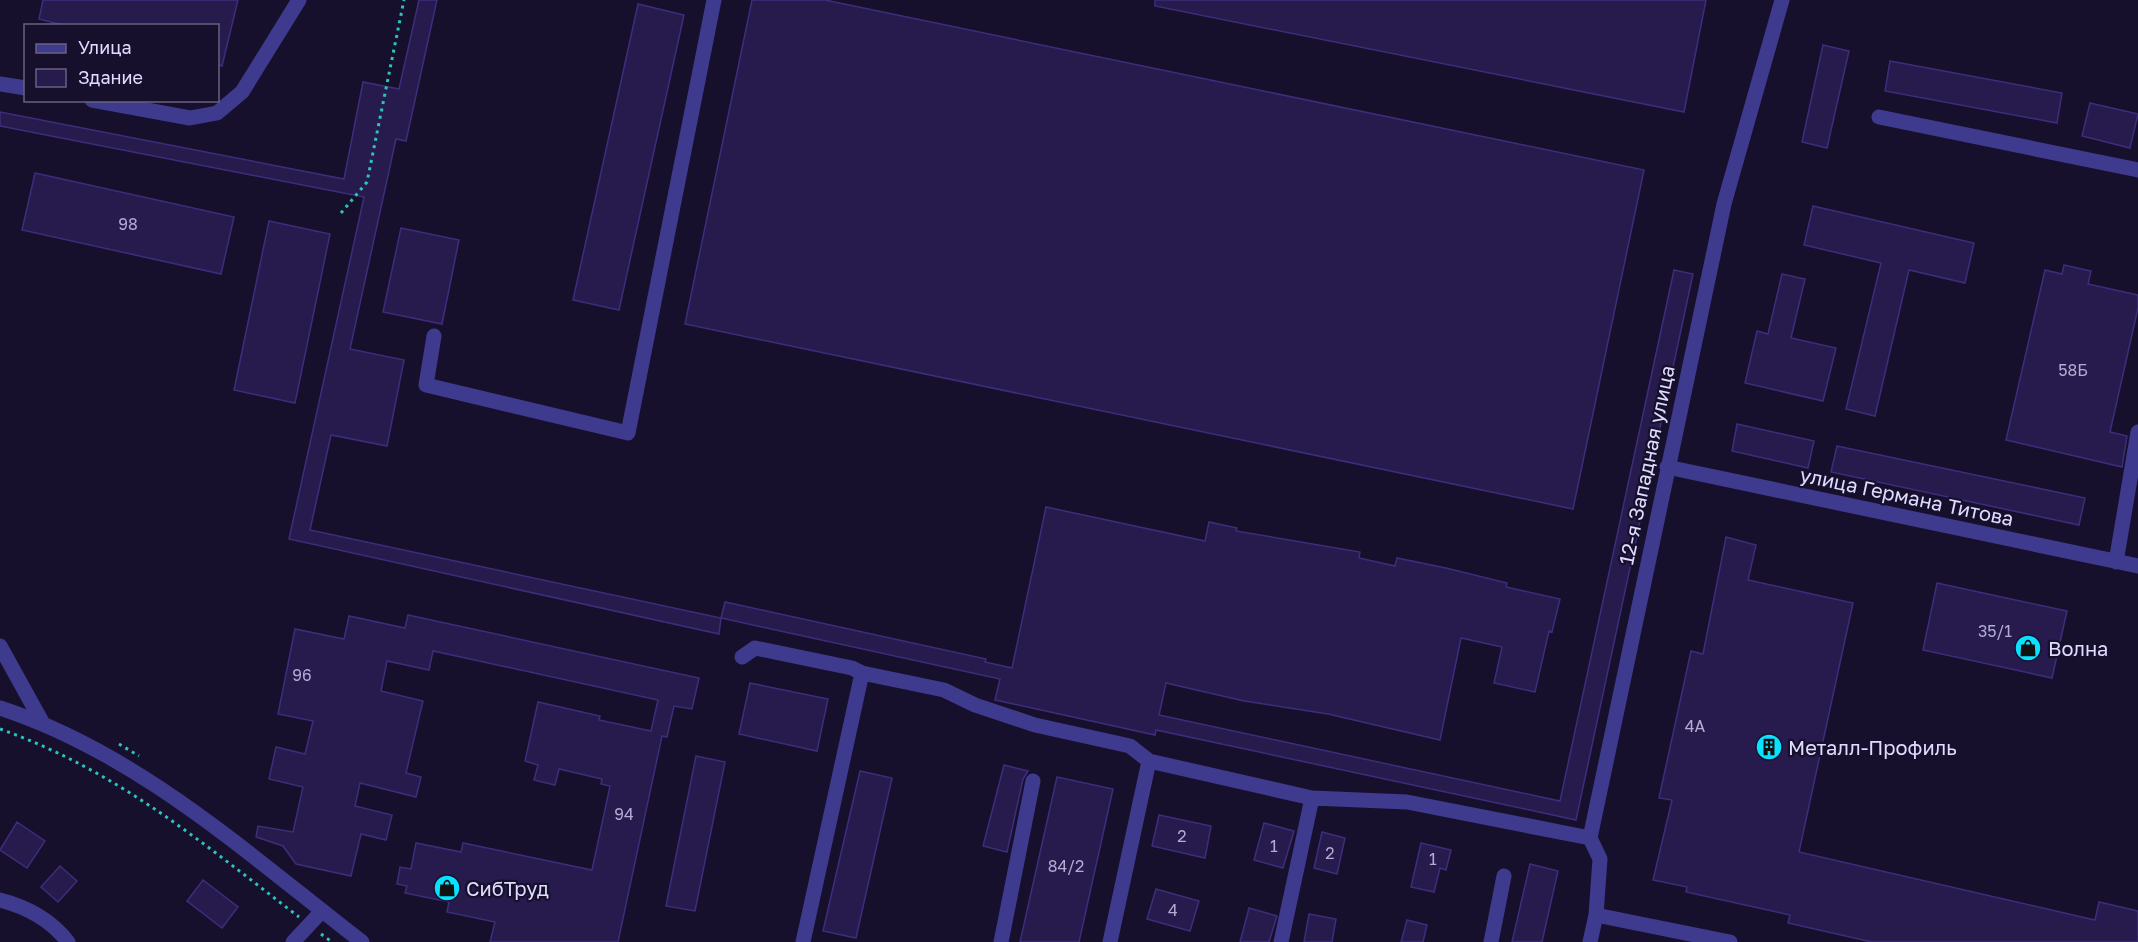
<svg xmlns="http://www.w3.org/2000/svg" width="2138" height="942" viewBox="0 0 2138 942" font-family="'Golos Text',sans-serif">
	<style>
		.building { fill: #271b4e; stroke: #3e2d7b; stroke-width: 1.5 }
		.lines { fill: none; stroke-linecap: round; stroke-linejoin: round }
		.path { stroke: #2cc3bd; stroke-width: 3; stroke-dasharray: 3 4.5; stroke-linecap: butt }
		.minor { stroke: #3e3a8d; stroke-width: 15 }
		.labels { text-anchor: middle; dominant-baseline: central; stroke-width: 4.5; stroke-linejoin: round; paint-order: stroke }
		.number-label { font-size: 16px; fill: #b2acd3 }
		.street-label { font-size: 20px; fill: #e0dcff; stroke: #16102c }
		.poi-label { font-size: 20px; fill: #e0dcff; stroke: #16102c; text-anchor: start }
	</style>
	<rect width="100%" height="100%" fill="#16102c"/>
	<!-- building -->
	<path class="building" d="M43,0H238L222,66L218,65V26H66L39,19Z
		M419,0H437L406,141L396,139L350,349L404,360L387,446L331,435L310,530L721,618L719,634L289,539L364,197L0,126V112L344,179L363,82L399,89Z
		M752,0H825L1644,170L1573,509L685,324Z
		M1155,0H1706L1684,112L1155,6Z
		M638,4L684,15L619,310L573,300Z
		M1823,45L1849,51L1827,148L1802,142Z
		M1890,61L2062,93L2057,123L1885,91Z
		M2090,103L2138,114L2130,148L2082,136Z
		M35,173L234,217L221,274L22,230Z
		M1813,206L1974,243L1965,283L1909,270L1875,416L1846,409L1881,263L1804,245Z
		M269,221L330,234L295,403L234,390Z
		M401,228L459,240L442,324L383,312Z
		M2064,265L2091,271L2088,284L2138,295V308L2110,432L2127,436L2122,467L2006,440L2045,270L2062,274Z
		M1674,270L1693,274L1576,820L1156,730L1155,735L995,700L1000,679L721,618L725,602L986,659L985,662L1012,668L1046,507L1205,541L1209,522L1237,528L1236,531L1360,552L1359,558L1395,566L1397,558L1446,568L1507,583L1506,587L1560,599L1552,632L1549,631L1535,692L1494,683L1502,647L1461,638L1440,740L1328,714L1244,701L1166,683L1159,715L1560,801Z
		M1782,274L1805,279L1791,338L1836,348L1823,401L1745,383L1757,331L1768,334Z
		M1737,424L1814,441L1808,468L1732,451Z
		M1837,446L2085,498L2079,525L1831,472Z
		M1726,537L1756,545L1748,580L1853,603L1799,852L2095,920L2099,902L2138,911V942H1872L1788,923L1790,915L1686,892L1687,887L1653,880L1672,800L1659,798L1691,651L1703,654Z
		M1937,583L2067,611L2052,678L1923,650Z
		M408,615L699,678L692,709L674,706L667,737L662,736L618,942H490L495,922L447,912L449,902L405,893L407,886L397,884L400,867L411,869L416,843L461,852L463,843L592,870L610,786L601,784L602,779L559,769L555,785L534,780L538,765L525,761L538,702L600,716L599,720L651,731L658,700L433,651L429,670L387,661L381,691L423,701L406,773L421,777L416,797L360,783L355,806L392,815L386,840L361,834L351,876L296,864L283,846L256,837L258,826L293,832L303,787L269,779L276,747L305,754L313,721L278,714L295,629L344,639L349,616L405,628Z
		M750,683L828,699L817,751L739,734Z
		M696,756L725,762L695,911L666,906Z
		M1004,765L1028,771L1023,779L1007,852L983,846Z
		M860,771L892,778L856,938L823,931Z
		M1057,777L1113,789L1079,942H1020Z
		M1159,815L1211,826L1205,858L1152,846Z
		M17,822L45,841L27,868L0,850Z
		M1264,823L1294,831L1283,868L1254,860Z
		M1322,832L1345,838L1337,874L1314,868Z
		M1421,843L1451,850L1446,870L1440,868L1434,892L1411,887Z
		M1530,864L1558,871L1542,942H1512Z
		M60,866L77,881L58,902L41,887Z
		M203,880L238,907L222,928L187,901Z
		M1156,889L1199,901L1190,931L1147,919Z
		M1249,908L1277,916L1269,942H1240Z
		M1309,914L1336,919L1332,942H1304Z
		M1407,920L1427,925L1423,942H1401Z"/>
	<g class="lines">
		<!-- path -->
		<path class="path" d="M341,213L367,182L404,0
			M0,729C118,771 201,842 299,917
			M119,744L139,756
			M321,934L332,942"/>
		<!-- minor -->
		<path class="minor" d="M0,84L26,88
			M92,100L190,118L217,113L242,92L299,0
			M1879,117L2138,170
			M434,336L426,385L628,433L714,0
			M1667,467L2138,566
			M2116,562L2138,432
			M0,646L42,722
			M742,657L755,648L852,668L862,673L803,942
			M862,673L944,690L975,705L1035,725L1130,746L1149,761L1312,798L1407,802L1590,838
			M0,708C138,753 249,855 362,942
			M0,900C27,907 51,920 68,942
			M1596,915L1730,942
			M293,942L322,911
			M1001,942L1033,781
			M1110,942L1149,761
			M1281,942L1312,798
			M1491,942L1504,876
			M1590,942L1596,915L1600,859L1590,838L1724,204L1782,0"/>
	</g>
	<!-- icons -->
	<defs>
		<symbol id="shop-disc" viewBox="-11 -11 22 22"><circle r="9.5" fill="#08e2ff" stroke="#16102c"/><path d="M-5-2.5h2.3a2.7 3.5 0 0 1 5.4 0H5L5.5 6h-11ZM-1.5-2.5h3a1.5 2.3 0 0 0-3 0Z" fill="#111"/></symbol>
		<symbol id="building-disc" viewBox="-11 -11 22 22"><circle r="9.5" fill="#08e2ff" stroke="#16102c"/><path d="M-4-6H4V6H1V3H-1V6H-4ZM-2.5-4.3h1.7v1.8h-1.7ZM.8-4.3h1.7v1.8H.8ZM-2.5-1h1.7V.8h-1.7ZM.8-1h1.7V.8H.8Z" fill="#111"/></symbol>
	</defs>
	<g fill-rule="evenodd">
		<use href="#shop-disc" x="2013" y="633" width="30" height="30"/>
		<use href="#building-disc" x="1754" y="732" width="30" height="30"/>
		<use href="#shop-disc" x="432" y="873" width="30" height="30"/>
	</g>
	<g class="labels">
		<!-- number labels -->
		<g class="number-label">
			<text x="128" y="224">98</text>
			<text x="2073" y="370">58Б</text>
			<text x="1995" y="631">35/1</text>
			<text x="302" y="675">96</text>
			<text x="1695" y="726">4А</text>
			<text x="624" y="814">94</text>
			<text x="1182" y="836">2</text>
			<text x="1274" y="846">1</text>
			<text x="1330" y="853">2</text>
			<text x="1433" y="859">1</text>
			<text x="1066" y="866">84/2</text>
			<text x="1173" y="910">4</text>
		</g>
		<!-- street labels -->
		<g class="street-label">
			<text transform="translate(1646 465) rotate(-78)">12-я Западная улица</text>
			<text transform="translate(1907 496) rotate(12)">улица Германа Титова</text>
		</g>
		<!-- poi labels -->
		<g class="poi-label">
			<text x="2048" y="648">Волна</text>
			<text x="1788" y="747">Металл-Профиль</text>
			<text x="466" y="888">СибТруд</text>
		</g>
	</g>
	<!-- legend -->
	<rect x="24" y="24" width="195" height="78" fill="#16102c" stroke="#676280" stroke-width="1.5"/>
	<rect x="36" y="44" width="30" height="9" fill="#3e3a8d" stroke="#676280" stroke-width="1.5"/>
	<text x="78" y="54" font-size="18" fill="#e0dcff">Улица</text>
	<rect x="36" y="69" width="30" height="18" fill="#271b4e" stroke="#676280" stroke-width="1.5"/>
	<text x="78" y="84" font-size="18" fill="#e0dcff">Здание</text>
</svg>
